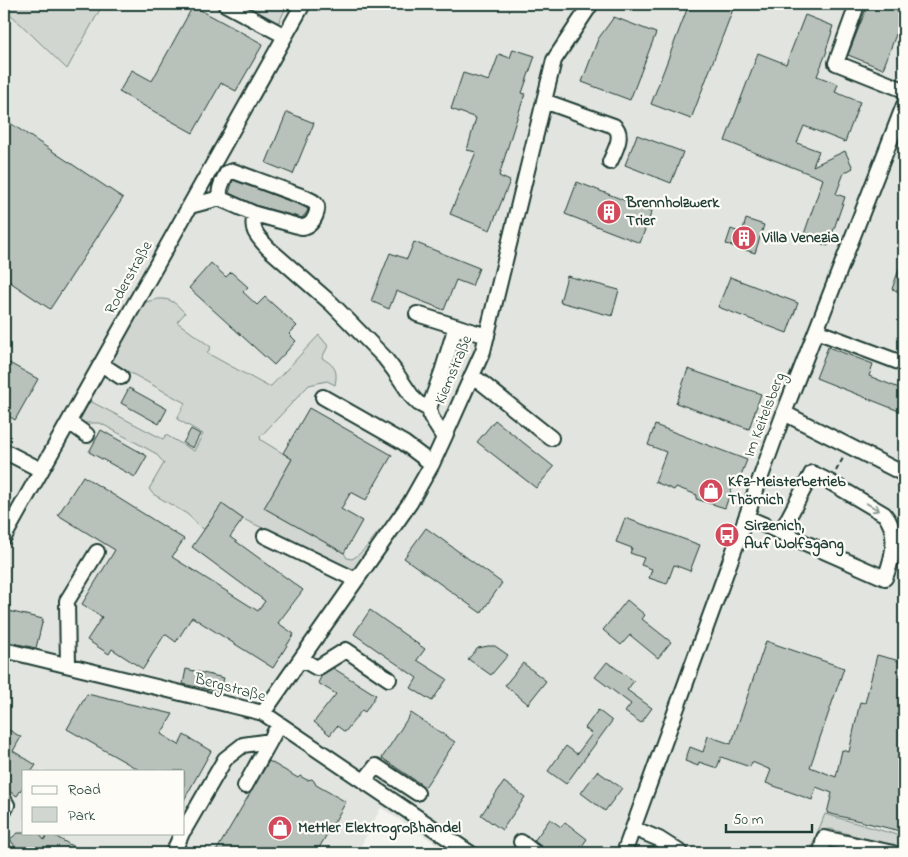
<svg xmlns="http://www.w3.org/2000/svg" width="908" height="857" viewBox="0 0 908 857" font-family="'Indie Flower',sans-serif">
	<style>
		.built { fill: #e2e5df; fill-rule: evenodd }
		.green { fill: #d1d6d1; stroke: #788a82 }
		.building { fill: #b9c1bb; stroke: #1f3d34 }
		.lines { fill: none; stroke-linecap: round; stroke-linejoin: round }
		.minor-casing { stroke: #1f3d34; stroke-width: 18 }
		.path { stroke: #1f3d34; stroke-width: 2; stroke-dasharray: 5 4; stroke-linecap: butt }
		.minor { stroke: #fdfcf7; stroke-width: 14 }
		.oneway { stroke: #8e9c96 }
		.labels { text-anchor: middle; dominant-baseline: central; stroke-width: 4.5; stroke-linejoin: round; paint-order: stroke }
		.poi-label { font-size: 16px; font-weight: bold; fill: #1f3d34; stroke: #fdfcf7; text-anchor: start }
		.street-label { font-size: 16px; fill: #1f3d34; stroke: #fdfcf7 }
	</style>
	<rect width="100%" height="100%" fill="#f4f4ef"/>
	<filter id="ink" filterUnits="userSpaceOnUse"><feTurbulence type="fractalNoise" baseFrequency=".02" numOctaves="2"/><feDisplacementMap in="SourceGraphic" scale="10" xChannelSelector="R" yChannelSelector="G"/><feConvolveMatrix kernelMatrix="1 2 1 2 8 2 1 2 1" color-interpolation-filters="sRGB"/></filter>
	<g filter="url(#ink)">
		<!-- built -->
		<path class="built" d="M4,4H904V853H450L381,808L357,853H4ZM24,771H184V833H24Z"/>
		<!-- green -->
		<path class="green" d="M4,4H103L67,69L4,8Z
			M236,4H288L279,22L271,23Z
			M158,299C172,298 176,304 185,313L177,322L211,347L207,353L267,386H271L319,335L328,346L322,358C335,366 338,370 335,385L327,381L309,385L260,437L261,440L292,459L265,508L344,553L347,558L352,559C363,553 371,541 379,531L381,533L355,570L346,568L319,554L243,519L222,505L204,529L202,528L187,514L153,494L149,489L164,463L155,453L100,423H85L80,420L90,401L163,439L166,435L194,451L203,434L177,419L185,403L111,362L138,309L146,302Z
			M825,814L904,837V849L830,829L820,831L816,853H809Z"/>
		<!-- building -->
		<path class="building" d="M689,4H735L691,119L651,104Z
			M868,4H890L904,9V13L883,69L848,55Z
			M193,6L263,44L236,91L221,83L193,133L119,92L132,70L152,81Z
			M805,15L833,26L831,32H832L826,50L827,51L817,76L838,84L835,92L860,102L845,142L804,126L797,143L819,151L813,166L845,151L853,168L844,173L836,194L845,197L828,246L803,237L823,179L725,141L758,53L786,64Z
			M614,17L656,33L630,100L582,82L598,39Z
			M513,49L535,56L522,93L525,94L513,130L499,176L510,181L490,230L450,214L476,152L467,150L476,118L451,109L463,73L489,81L499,54L510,58Z
			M287,112L314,123L293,174L266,163Z
			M4,119L123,198L50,309L4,278Z
			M637,135L683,152L671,183L625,165Z
			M233,180L300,205L308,209L307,212L302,218L258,206L229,193Z
			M577,182L652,211L640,243L565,214Z
			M746,219L764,225L755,253L726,244L731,229L742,233Z
			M414,242L479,268L472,286L456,280L444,310L396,291L389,309L371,301L390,253L407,259Z
			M903,258H904V294L892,289Z
			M211,263L226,277L231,272L248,287L243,292L257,305L265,297L297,326L289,334L296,341L274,365L189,288Z
			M567,276L619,290L612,316L560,302Z
			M730,277L798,303L787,333L718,307Z
			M828,347L873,364L869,376L904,390V413L816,378Z
			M4,360L38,379L15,420L4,413Z
			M688,369L761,394L749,429L676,403Z
			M129,388L167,409L159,424L121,403Z
			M309,408L392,455L366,500L351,492L341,509L362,521L344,553L264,508L292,459L283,453Z
			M495,420L554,467L536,488L477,442Z
			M655,425L747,460L739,480L735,479L725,508L696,499L697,495L676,487L674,490L655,482L666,452L648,445Z
			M191,429L200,434L193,448L183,443Z
			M101,430L147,456L135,477L89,452Z
			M83,476L184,539L172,557L258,611L265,601L192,547L222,504L243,519L230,537L303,590L278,623L294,634L273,668L192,617L176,642L165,634L143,669L112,649L109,654L87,640L102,617L82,604L115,550L58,515Z
			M625,518L700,545L690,571L674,565L667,584L649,578L652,569L641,565L644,558L630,553L632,548L616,542Z
			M426,528L502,583L481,613L404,558Z
			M627,600L645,615L642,619L671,642L658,658L630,635L621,645L603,630Z
			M4,610L43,619L36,648L4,641Z
			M370,610L425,649L417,660L447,679L432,701L411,688L417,678L354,634Z
			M766,641L844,668L810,767L836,777L842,750L849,752L860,702L865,703L877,655L904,662V734L897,764L904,765V832L827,813L832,793L816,787L812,800L766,783L771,770L752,762L750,767L721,757L717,768L699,762L698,766L685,761L690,747L703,752L708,736L731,744L732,739H733Z
			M488,646H495L508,655L491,675L468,659L478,648Z
			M607,662L634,681L627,690L652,708L641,723L625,712L631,704L595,677Z
			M523,663L546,681L528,704L505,685Z
			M333,668L376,695L365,712L362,710L345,732L337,726L330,735L314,722L336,694L318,683L322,675Z
			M186,669L224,678L220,692L183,684Z
			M87,694L173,714L161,734L179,745L184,735L211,751L184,800V771H141L67,729Z
			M598,710L612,721L566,784L548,771L566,746L577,754L592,734L585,728Z
			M411,713L455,742L425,787L382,758Z
			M4,727L21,737L13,751L36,765L32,771H24V785L17,796L4,788Z
			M269,761L298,778L300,776L307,780L312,779L314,781L316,785L346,802L316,853H215Z
			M597,771L622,788L605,811L581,793Z
			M504,782L525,797L502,830L481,815Z
			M550,819L561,827L565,822L587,839L577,853H551L534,841Z
			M18,833H39L44,840L48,833H50L84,853H19L10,839Z"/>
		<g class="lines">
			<defs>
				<path id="minor" d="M225,4L285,36
					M857,5L836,63L904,90
					M544,101L614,126C625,135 614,152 610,162
					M190,206L220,198
					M255,214L298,226C301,227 303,228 306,226C313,224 321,209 315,203C312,200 307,199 304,197L233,171L227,173C223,181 215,193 223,200L255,214C250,230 257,236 268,248L332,304L384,357L394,370L413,398L418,403L429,409
					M417,314L487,336
					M816,331L904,364
					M101,364L121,377
					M472,375L551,438
					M323,397L404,443L432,464
					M784,413L904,474
					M69,422L87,435
					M444,438L431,417L429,408L442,372L456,326
					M4,451L41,470
					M746,517L885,578C893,558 900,532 884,514L830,482L812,473L781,532
					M265,536L356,580
					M4,537L303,4
					M4,650L263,713L470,853
					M301,659L317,668L346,650L389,679
					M68,665L67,601L97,552
					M263,713L410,503L432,464L444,438L483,351L554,60L591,4
					M364,781L376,766L417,793
					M245,786L270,741
					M4,800L7,805L4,811
					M633,828L659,839L681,853
					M184,830L225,759L243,745L270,741L279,724
					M521,842L535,853
					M173,853L182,833
					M624,853L784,413L904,105
					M821,853L824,838L893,853"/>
			</defs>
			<!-- minor casing -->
			<use href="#minor" class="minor-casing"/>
			<!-- path -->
			<path class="path" d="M836,471L843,458"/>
			<!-- minor -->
			<use href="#minor" class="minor"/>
		</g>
		<!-- one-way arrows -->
		<defs><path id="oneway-shaft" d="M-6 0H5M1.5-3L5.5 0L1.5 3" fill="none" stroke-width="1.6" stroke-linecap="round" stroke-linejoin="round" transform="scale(1.25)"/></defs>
		<use class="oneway" href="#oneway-shaft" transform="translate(873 507) rotate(30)"/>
	</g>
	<!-- icons -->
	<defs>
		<symbol id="building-disc" viewBox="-11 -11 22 22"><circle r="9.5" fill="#d1495b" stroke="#fdfcf7"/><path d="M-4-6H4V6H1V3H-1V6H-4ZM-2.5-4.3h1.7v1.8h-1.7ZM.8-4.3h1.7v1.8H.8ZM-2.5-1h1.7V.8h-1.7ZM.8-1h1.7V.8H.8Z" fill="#fff"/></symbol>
		<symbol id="shop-disc" viewBox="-11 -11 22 22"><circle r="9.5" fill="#d1495b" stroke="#fdfcf7"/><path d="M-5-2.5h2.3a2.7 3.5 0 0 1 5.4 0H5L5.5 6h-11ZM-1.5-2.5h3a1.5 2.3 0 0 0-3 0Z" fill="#fff"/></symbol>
		<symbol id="bus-disc" viewBox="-11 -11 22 22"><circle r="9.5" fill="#d1495b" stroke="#fdfcf7"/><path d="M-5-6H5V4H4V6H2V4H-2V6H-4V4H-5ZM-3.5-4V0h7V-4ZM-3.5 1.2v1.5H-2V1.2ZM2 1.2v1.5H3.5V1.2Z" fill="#fff"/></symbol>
	</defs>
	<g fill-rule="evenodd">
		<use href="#building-disc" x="595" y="198" width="28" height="28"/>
		<use href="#building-disc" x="730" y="224" width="28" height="28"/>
		<use href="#shop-disc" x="697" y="477" width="28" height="28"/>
		<use href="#bus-disc" x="713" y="521" width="28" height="28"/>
		<use href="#shop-disc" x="266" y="814" width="28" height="28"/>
	</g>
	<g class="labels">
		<!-- poi labels -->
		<g class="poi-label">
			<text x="626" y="203">Brennholzwerk<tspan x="626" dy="18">Trier</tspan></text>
			<text x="762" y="238">Villa Venezia</text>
			<text x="728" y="482">Kfz-Meisterbetrieb<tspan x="728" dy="18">Thörnich</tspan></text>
			<text x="744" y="526">Sirzenich,<tspan x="744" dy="18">Auf Wolfsgang</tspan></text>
			<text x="298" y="828">Mettler Elektrogroßhandel</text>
		</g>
		<!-- street labels -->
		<g class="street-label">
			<text transform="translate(129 278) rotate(-61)">Roderstraße</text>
			<text transform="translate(454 370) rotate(-67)">Kiemstraße</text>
			<text transform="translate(765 415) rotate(-69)">Im Keitelsberg</text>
			<text transform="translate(230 688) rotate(15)">Bergstraße</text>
		</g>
	</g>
	<!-- margin -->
	<rect width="908" height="857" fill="none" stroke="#fdfcf7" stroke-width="20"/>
	<rect x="10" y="10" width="888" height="837" fill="none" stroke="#1f3d34" stroke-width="2" filter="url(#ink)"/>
	<!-- legend -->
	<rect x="22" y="770" width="162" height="65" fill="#fdfcf7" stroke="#a4b0a9"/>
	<rect x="32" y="786" width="25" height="8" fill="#fdfcf7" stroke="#a4b0a9"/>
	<text x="68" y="794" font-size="15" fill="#1f3d34">Road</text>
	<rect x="32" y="807" width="25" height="15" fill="#d1d6d1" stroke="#a4b0a9"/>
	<text x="68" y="820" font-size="15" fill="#1f3d34">Park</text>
	<!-- scale -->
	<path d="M726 824v8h86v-8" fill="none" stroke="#1f3d34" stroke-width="2.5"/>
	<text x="733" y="824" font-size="15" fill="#1f3d34" stroke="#fdfcf7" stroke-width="4" paint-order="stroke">50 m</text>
</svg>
